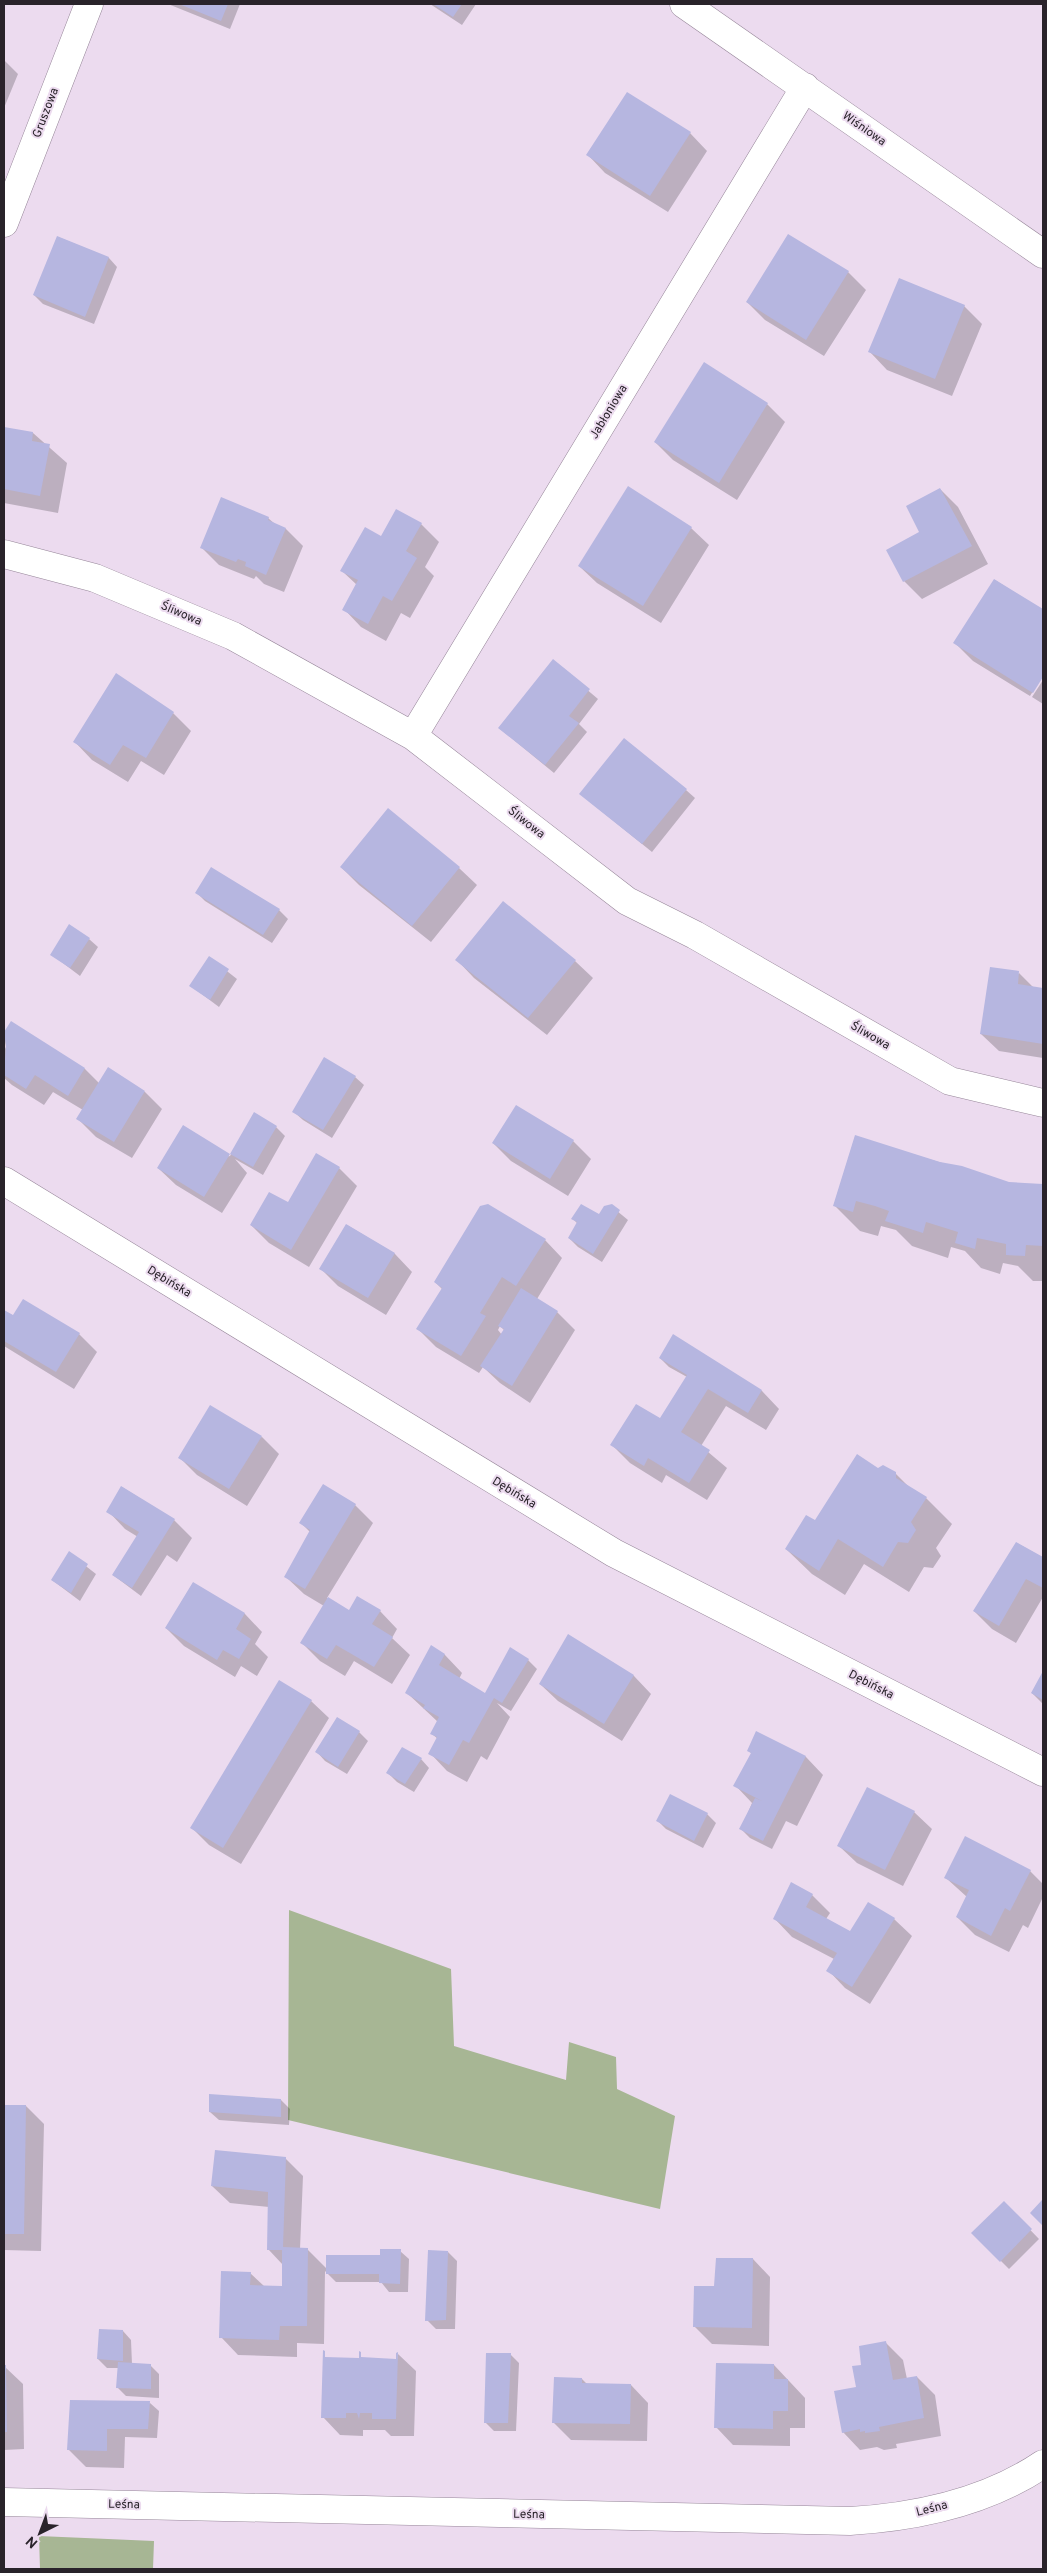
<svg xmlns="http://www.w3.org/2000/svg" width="1047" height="2573" viewBox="0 0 1047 2573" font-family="Overpass,sans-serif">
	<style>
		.green { fill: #a7b694 }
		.shadow { fill: #0003; fill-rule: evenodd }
		.building { fill: #b6b6e0 }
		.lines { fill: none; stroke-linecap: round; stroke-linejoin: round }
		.minor-casing { stroke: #968699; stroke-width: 29 }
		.minor { stroke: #fff; stroke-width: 28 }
		.labels { text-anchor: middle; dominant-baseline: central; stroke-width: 4; stroke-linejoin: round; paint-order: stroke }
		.street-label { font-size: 12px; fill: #29232a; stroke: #ecdbef }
	</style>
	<rect width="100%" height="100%" fill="#ecdbef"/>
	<!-- green -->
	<path class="green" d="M289,1910L451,1969L454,2046L566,2080L569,2042L616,2057L617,2089L675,2116L660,2209L288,2120Z
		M39,2536L154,2541L153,2569H40Z"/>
	<!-- shadow -->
	<path class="shadow" d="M168,4H240L230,29Z
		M430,4H476L462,25Z
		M4,60L18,74L4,108Z
		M690,133L707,151L668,212L605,173L588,155Z
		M789,236L848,272L866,290L824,356L765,320L747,302Z
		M58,237L109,258L117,267L94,324L43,304L34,295Z
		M964,306L982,324L952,396L887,370L870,352Z
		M704,364L767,404L785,422L737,500L673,460L655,442Z
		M4,428L33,433L67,463L58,513L4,503Z
		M940,489L958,507L988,564L922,599L904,581L921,532Z
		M268,518L275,524L286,529L303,546L284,592L264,584L256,576L254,579L219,565L201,547Z
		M421,524L439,542L425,567L434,576L410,618L401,613L386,641L361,627L344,609L357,585L342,571L381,537Z
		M691,528L709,545L661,623L597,583L579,566Z
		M995,580L1043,611V675L1030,696L973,661L955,643Z
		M553,661L598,699L579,724L587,732L554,773L499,728Z
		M1043,680V704L1032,697Z
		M173,713L191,731L164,775L141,761L128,782L92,760L75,742Z
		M686,790L695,798L652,852L590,802Z
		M341,867L459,868L477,885L431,942L359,885Z
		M197,893L279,910L288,919L272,943L205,901Z
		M89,939L98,947L80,976L51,954Z
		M209,957L237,979L219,1007L191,986Z
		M457,960L575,961L593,978L547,1035L474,978Z
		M1019,973L1034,988L1043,989V1058L999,1051L981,1034Z
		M11,1023L85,1069L100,1084L145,1092L162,1109L132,1158L96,1137L78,1119L83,1110L53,1092L44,1105L12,1085L4,1078V1051L6,1047L4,1034Z
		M355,1077L364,1085L332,1138L303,1120L294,1112Z
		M254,1114L276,1127L285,1136L263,1175L235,1159L247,1173L222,1213L176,1185L158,1168L230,1156Z
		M855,1137L1009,1183L1043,1185V1281H1033L1018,1266L1003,1263L1000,1274L981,1268L965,1251L951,1247L948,1258L912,1246L896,1230L881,1226L878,1236L860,1231L834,1205Z
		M573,1141L591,1159L568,1196L511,1161L493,1143Z
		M339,1168L357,1186L309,1267L269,1243L251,1225L288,1204Z
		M611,1206L628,1220L602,1262L578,1247L569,1238L578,1224L573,1219L600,1216Z
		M347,1225L395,1254L412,1272L386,1315L338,1286L321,1269Z
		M545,1240L562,1258L537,1299L557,1312L575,1330L530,1403L500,1383L483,1367L479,1373L436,1347L418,1329L443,1290L435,1282ZM500,1326L505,1331L502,1335L498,1330Z
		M24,1301L79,1334L97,1352L74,1389L4,1346V1311L13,1317Z
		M674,1336L762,1391L779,1409L766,1430L726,1406L701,1446L727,1468L707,1500L666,1475L662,1483L630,1463L612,1445L660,1420L687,1377L669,1367L660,1358Z
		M262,1437L279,1454L247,1506L197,1475L179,1457Z
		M878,1469L895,1473L911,1489L926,1498L952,1524L936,1548L941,1556L933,1568L924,1567L909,1592L864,1564L845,1595L812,1574L786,1549Z
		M122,1487L174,1520L192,1538L177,1562L167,1555L141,1596L113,1575L138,1537L125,1529L108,1511Z
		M355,1505L373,1523L327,1598L349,1612L380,1611L397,1629L392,1638L410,1655L392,1684L354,1661L345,1676L320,1661L302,1643L324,1606L304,1594L286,1577L310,1532L301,1523Z
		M1017,1543L1043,1558V1597L1016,1643L992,1629L974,1611Z
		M69,1553L96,1574L80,1601L52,1580Z
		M193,1583L245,1614L262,1632L255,1644L268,1657L257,1676L241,1666L235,1677L184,1646L166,1628Z
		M569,1636L634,1676L651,1694L622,1741L558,1701L540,1684Z
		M431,1647L445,1655L462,1673L459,1679L492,1699L528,1660L537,1669L511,1711L497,1703L510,1717L487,1760L481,1756L467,1782L447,1771L430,1753L438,1739L432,1734L438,1722L407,1693Z
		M1043,1673V1704L1032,1693Z
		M311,1701L329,1718L241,1864L209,1845L191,1827Z
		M359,1732L368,1741L347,1774L325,1761L317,1752Z
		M757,1733L806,1757L823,1775L797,1826L786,1821L772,1849L750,1838L741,1829L752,1803L735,1785L752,1754L748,1750Z
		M421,1759L429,1768L414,1792L397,1782L388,1773Z
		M914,1812L932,1829L903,1886L857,1863L839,1846Z
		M707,1814L716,1823L703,1848L666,1829L657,1820Z
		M1030,1871L1043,1884V1897L1028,1928L1023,1925L1009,1952L975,1935L957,1917L967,1897L946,1878Z
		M812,1895L830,1913L826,1919L851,1933L894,1919L912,1936L870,2004L845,1988L828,1970L834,1959L792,1937L775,1919Z
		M281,2100L290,2109L289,2125L219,2120L210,2112Z
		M4,2106H26L44,2124L41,2251L4,2250Z
		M285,2158L303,2176L300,2249H307L327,2269L400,2251L409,2259L408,2292H389L381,2282H336L325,2271L324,2344L297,2343V2357L238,2355L221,2337L250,2273L264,2286L283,2287V2265L268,2249L269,2207L230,2203L212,2186Z
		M1004,2203L1039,2239L1009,2269L973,2233Z
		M448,2252L457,2261L455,2329H436L427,2320Z
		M753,2259L770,2277L769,2346L712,2344L694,2326Z
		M123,2331L131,2340L132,2364L150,2365L159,2374V2398L126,2396L117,2387L119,2368H107L98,2359Z
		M886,2343L903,2360L907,2379L917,2377L935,2395L941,2436L896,2444L897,2448L884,2450L877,2447L860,2450L843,2432L858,2388Z
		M398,2354L416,2371L414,2436H391L385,2430H363V2436L340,2435L323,2417L397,2360Z
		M510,2354L519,2363L516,2431H494L485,2422Z
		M774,2365L805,2398V2428H790V2446L733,2445L716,2427Z
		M4,2366L23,2384L24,2449L4,2450Z
		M582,2379L587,2384L631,2385L648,2403L647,2441L571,2440L554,2423Z
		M150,2403L159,2411L157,2438L125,2437L124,2468L86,2467L68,2449Z"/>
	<!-- building -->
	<path class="building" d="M179,4H228L221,21Z
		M433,4H462L453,17Z
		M627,92L691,132L650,196L586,155Z
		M788,234L849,271L806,340L746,302Z
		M57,236L109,257L85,317L33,295Z
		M899,278L965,305L935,379L868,352Z
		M704,362L768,403L719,483L654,442Z
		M4,427L33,432L32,441L50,444L40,496L4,489Z
		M628,486L692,527L643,606L578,566Z
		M940,488L972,546L903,582L886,550L919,532L906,506Z
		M221,497L269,517L268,520L286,528L266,575L245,566L246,562L238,559L236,562L200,548Z
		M396,509L422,523L406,551L417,558L392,601L383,596L368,624L342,610L358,580L340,571L365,527L381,536Z
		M994,579L1043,609V677L1033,693L953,643Z
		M553,659L590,689L569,716L579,723L545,765L498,728Z
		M116,673L174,712L146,758L123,745L110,765L73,742Z
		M624,738L687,789L642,844L579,794Z
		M388,808L460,867L412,926L340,867Z
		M211,867L280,909L263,935L195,893Z
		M503,901L576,960L528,1018L455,960Z
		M69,924L90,938L70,968L50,955Z
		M209,956L229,969L210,1000L189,986Z
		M990,967L1019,971L1018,984L1043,988V1044L980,1034Z
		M11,1021L85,1068L68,1096L35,1075L26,1089L4,1075L6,1045L4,1032Z
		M324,1057L356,1076L323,1130L292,1112Z
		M108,1067L145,1091L114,1142L76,1119Z
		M516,1105L574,1140L550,1179L492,1143Z
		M254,1112L277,1126L253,1167L230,1154L204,1197L157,1168L183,1125L230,1154Z
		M855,1135L940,1162L962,1166L1009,1182L1043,1184V1246L1026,1245L1025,1256L1006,1255V1244L977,1238L975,1249L955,1243L958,1232L926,1222L923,1233L885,1221L889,1211L875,1206L856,1201L853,1212L833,1206Z
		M316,1153L340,1167L291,1250L250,1225L269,1192L288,1202Z
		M488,1204L546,1239L516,1286L502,1277L480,1313L486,1316L461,1356L416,1329L442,1288L434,1282L480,1206Z
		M581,1204L599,1214L604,1206L612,1204L620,1210L593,1254L568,1238L577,1222L571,1219Z
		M346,1224L395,1253L368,1298L319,1269Z
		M521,1288L558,1311L512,1386L480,1366L504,1329L498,1326Z
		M23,1299L80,1333L56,1372L4,1341V1310L13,1315Z
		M673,1334L762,1390L748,1413L708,1389L681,1432L710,1450L689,1483L648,1458L644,1466L610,1445L636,1404L660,1418L687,1375L659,1358Z
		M210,1405L262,1436L229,1489L178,1458Z
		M857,1454L878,1468L883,1465L896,1472V1478L927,1497L911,1522L916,1530L908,1543L898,1542L883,1567L838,1539L819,1571L785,1549L806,1515L815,1520Z
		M323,1484L356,1504L305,1589L284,1577L310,1530L299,1523Z
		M121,1486L175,1519L132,1588L112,1575L139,1532L106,1512Z
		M1016,1542L1043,1557V1588L1026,1579L999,1626L973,1611Z
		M69,1551L88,1564L71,1593L51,1580Z
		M193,1582L245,1613L236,1629L251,1639L239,1659L223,1650L217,1660L165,1628Z
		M357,1596L381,1610L372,1624L393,1637L374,1667L336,1645L327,1659L300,1643L328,1597L349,1610Z
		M568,1634L634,1675L604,1724L539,1684Z
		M431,1645L445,1654L439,1665L485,1693L510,1647L529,1659L502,1703L494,1698L469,1743L463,1740L449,1765L428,1754L437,1737L430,1734L439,1717L423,1708L425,1705L405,1693Z
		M1043,1671V1700L1031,1693Z
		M279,1680L312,1700L223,1848L190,1828Z
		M337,1717L360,1731L338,1767L315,1752Z
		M756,1731L806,1756L763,1841L739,1829L755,1798L762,1801L733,1786L751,1753L747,1751Z
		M402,1747L422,1758L405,1784L386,1773Z
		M867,1787L915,1811L885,1870L837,1846Z
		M670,1794L708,1813L694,1841L656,1821Z
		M965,1836L1031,1870L1010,1911L1005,1908L991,1936L956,1917L969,1890L944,1878Z
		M791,1882L813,1894L806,1907L850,1931L868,1902L895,1918L852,1987L826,1971L837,1953L773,1919Z
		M209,2094L281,2099V2117L209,2112Z
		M4,2105H26L24,2234H4Z
		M215,2150L286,2157L283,2247L308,2248L307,2326H280L279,2340L219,2338L221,2271L251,2272L250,2285L282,2286V2250H267L268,2192L211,2186Z
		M1042,2200L1043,2202V2226L1030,2213Z
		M1004,2201L1032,2229L1000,2262L971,2233Z
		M380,2249H401L400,2284L379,2283V2274H326V2255H380Z
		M428,2250L448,2251L446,2320L425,2321Z
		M716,2258H753L752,2328L693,2327L694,2286H714Z
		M99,2329L123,2330V2361L97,2359Z
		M886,2341L893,2380L917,2376L924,2418L879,2427L880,2431L865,2433V2431L860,2432V2429L842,2433L834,2391L856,2387L852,2366L861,2365L859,2346Z
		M323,2350L325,2351V2357L359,2358V2351L361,2352V2357L396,2359V2353L398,2352L396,2419H372V2413H360L359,2419L357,2413H346V2418H321Z
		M486,2353H511L508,2423H484Z
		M118,2362L151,2364V2389L116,2388Z
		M716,2363L774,2364V2379H788V2411H773V2429L714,2428Z
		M4,2365H6L7,2432H4Z
		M554,2377L582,2378V2383L631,2384L630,2424L552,2423Z
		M70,2400L150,2401L148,2429H107V2451L67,2450Z"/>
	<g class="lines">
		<defs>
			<path id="minor" d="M684,4L1043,254
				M4,223L89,4
				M4,554L95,578L233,636L413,736L627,901L695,935L950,1081L1043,1103
				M413,736L805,87
				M4,1181L614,1553L1043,1772
				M4,2502L850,2521C917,2517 987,2502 1043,2464"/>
		</defs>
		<!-- minor casing -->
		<use href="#minor" class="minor-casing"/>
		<!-- minor -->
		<use href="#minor" class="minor"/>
	</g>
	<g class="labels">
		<!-- street labels -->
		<g class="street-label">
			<text transform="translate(46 113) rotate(-69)">Gruszowa</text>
			<text transform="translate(864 129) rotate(35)">Wiśniowa</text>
			<text transform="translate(609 412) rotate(-59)">Jabłoniowa</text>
			<text transform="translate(181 614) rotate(23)">Śliwowa</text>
			<text transform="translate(526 823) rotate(38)">Śliwowa</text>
			<text transform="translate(870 1036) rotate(30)">Śliwowa</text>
			<text transform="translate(169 1282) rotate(31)">Dębińska</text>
			<text transform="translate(514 1493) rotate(31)">Dębińska</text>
			<text transform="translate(871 1685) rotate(27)">Dębińska</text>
			<text transform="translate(124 2505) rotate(1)">Leśna</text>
			<text transform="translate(932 2509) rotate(-15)">Leśna</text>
			<text transform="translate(529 2515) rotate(1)">Leśna</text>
		</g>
	</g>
	<!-- border -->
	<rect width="1047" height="2573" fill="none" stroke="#29232a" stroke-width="10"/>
	<!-- north arrow -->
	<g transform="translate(40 2533) rotate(222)" stroke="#ecdbef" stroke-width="4" paint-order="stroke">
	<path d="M0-4L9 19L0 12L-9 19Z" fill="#29232a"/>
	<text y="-8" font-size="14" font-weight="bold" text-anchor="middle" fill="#29232a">N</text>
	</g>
</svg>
